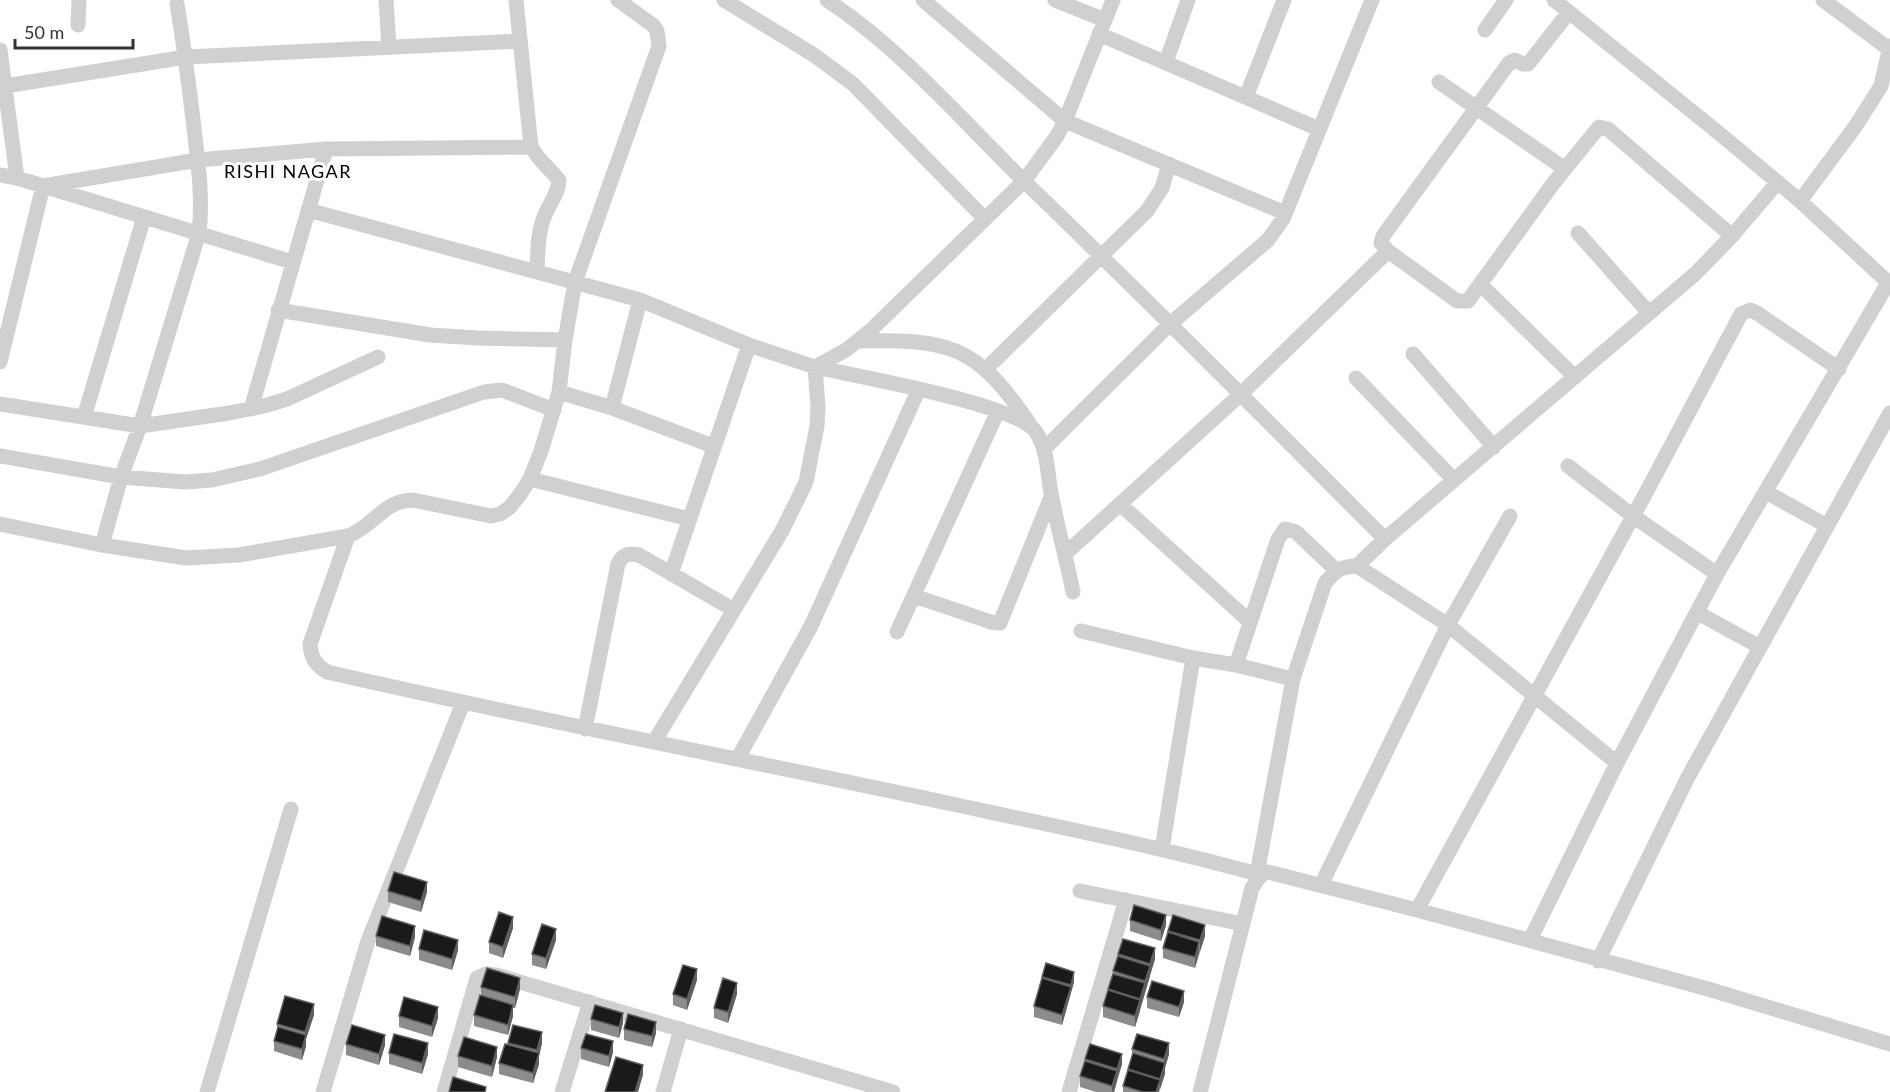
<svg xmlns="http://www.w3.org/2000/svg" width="1890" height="1092" viewBox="0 0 1890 1092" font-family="Lato,sans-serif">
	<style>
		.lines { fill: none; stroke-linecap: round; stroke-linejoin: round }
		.minor { stroke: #d0d0d0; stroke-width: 15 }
		.wall { fill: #8c8c8c }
		.shaded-wall { fill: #5f5f5f }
		.building { fill: #1a1a1a; stroke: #5f5f5f; stroke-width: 1.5 }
		.labels { text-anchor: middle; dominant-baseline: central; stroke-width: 6; stroke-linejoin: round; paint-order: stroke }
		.neighbourhood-label { font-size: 18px; letter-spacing: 1.5px; fill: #000; stroke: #fff }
	</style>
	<rect width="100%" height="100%" fill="#fff"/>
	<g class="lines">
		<!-- minor -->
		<path class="minor" d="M386,0L389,47
			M516,0L531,147L538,157L559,180C559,194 547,206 543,220C537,236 538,255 537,272L640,300L749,345L815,367L846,350L871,330L1024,181L1057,136L1065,121L1113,0
			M724,0L814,55L853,84L984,218
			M827,0C901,49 961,119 1024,181C1146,298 1265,419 1385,539
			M923,0L1065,121L1285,213
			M1055,0L1105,20
			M1554,0L1720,134L1800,201L1890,284
			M1823,0L1889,49
			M78,25L79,0
			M1485,30L1506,0
			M1099,34L1319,129
			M0,50L17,178
			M1166,62L1188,0
			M1439,82L1565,169
			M5,86L186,57L520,41
			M1246,97L1284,0
			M0,175L17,178L292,262
			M1800,201L1855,127L1881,86L1890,46
			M308,210L537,272
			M1578,233L1649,313
			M1388,251L1381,243L1383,236L1509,63L1515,60L1523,64H1528L1569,12
			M1481,285L1575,377
			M278,310L430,335L478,338L565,340
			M858,341C950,339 976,345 1029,423
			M1413,354L1494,447
			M0,362L43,186L198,160L326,149L531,147
			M986,369L1147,211L1162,188L1169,164
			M1356,378L1454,480
			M559,392L612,408L713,446
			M0,404L140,426L229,413L264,406L287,399L378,357
			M612,408L640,300
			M251,409L326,149
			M84,417L144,217
			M1044,449L1169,325L1268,240L1283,219L1372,0
			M0,456L121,477L185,482L212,480L260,469L484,392L502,390L554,410
			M1568,466L1633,516L1717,574
			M530,479L689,519
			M1766,492L1827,526
			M1121,505L1249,621
			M0,524L102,545L186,558L239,555L348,536C374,526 384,500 413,500L491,516L500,514L509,508L519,496L530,479L541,451L559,392L565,340L575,282L659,46L657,31L654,26L618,0
			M348,536L310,644C311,658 315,664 327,672C536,720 747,760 957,805C1058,827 1161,847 1261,875
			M102,545L121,477L140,426L199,233C203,197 198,163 194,128C189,86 184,45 177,4
			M1065,554L1241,394L1388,251L1457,301H1468L1552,185L1599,127L1608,129L1732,236
			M1357,566L1385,539L1695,274L1732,236L1777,183
			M671,574L749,345
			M914,596L991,622L1000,623L1051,497
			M1698,613L1760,647
			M1081,631L1193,658L1236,665L1293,679
			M897,632L998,411
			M1236,665L1278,539L1285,529L1296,532L1336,570
			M585,729L618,564C623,554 628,553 639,555L734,610
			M654,742L783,529L806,482L817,426L818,407L815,367C855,376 1017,404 1036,432C1049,452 1047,477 1052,498C1058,530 1067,561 1073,592
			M738,758L811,626L919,389
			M1162,849L1193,658
			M1257,874L1293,679L1325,583C1335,571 1341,566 1357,566L1448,625L1617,763
			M1321,885L1448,625L1510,516
			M1080,891L1243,924
			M1417,910L1648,489L1741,314L1750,310L1757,313L1839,369
			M1530,940L1617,763L1717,574L1888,283
			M1598,961L1687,779L1890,413
			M207,1092L291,809
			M323,1092L368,941L463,703
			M444,1092L477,978L486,974L496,975L893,1092
			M562,1092L590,1002
			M663,1092L681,1029
			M1069,1092L1126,900
			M1200,1092L1252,888L1261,875L1268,872L1417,910L1708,989L1890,1044"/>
	</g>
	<!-- wall -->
	<path class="wall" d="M388,891L427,892L421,912L388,902Z
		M1130,920L1166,925L1161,941L1130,931Z
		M513,928L503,958L489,953V942Z
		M1168,931L1205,936L1195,968L1163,958V948Z
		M376,936L415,937L410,956L376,946Z
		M556,940L546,969L532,965V954Z
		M419,949L458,950L452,970L419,960Z
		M1118,954L1155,959L1135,1027L1103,1017V1006Z
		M1042,977L1074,982L1062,1025L1034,1017V1006Z
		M697,980L687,1010L673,1005V994Z
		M481,987L520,989L515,1008H513V1016L508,1035L474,1026V1015L481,996Z
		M737,994L728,1023L714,1018V1008Z
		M1147,997L1184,1002L1179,1017L1147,1008Z
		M314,1015L306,1039V1046L302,1060L274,1051V1041L277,1032V1024Z
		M399,1016L438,1018L432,1037L399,1027Z
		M591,1019L623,1023L619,1038L591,1030Z
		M624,1029L656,1033L652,1047L624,1040Z
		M508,1043H542L539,1056V1064L533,1083L499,1074V1063Z
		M346,1044L385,1045L379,1065L346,1055Z
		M1090,1044L1122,1064L1114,1092H1096L1080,1087V1076Z
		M581,1048L613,1052L609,1067L581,1059Z
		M1132,1049L1169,1054L1165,1068V1074L1159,1092H1123V1086L1132,1055Z
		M389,1053L428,1054L422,1074L389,1064Z
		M458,1056L497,1057L492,1077L458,1067Z"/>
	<!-- shaded-wall -->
	<path class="shaded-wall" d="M427,882V892L421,912V901Z
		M1166,915V925L1161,941V930Z
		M513,917V928L503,958V947Z
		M1205,925V936L1200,951V940Z
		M415,926V937L410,956V946Z
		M556,929V940L546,969V958Z
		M458,940V950L452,970V959Z
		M1199,942V952L1195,968V957Z
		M1155,948V959L1150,975V964Z
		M1150,966V976L1140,1010V999Z
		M697,969V980L687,1010V999Z
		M1074,972V982L1062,1025V1015Z
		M520,978V989L515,1008V997Z
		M737,983V994L728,1023V1012Z
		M1184,991V1002L1179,1017V1007Z
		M1140,1000V1011L1135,1027V1016Z
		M314,1004V1015L306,1039V1046L302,1060V1049L305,1040V1032Z
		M513,1005V1016L508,1035V1025Z
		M438,1007V1018L432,1037V1026Z
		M623,1013V1023L619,1038V1027Z
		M656,1022V1033L652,1047V1036Z
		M542,1032V1043L539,1056V1064L533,1083V1073L537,1059V1050Z
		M385,1035V1045L379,1065V1054Z
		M613,1041V1052L609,1067V1056Z
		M428,1043V1054L422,1074V1063Z
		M1169,1043V1054L1165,1068V1074L1160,1089V1079L1164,1065V1059Z
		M497,1047V1057L492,1077V1066Z
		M1122,1054V1064L1117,1080V1069Z
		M643,1065V1075L638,1092H635Z
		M1117,1071V1081L1114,1092H1112V1086Z
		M1160,1080L1159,1092H1156Z"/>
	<!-- building -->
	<path class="building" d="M394,872L427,882L421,901L388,891Z
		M1134,905L1166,915L1161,930L1130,920Z
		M499,912L513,917L503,947L489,942Z
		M1173,915L1205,925L1200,940L1168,931Z
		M382,916L415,926L410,946L376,936Z
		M542,924L556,929L546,958L532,954Z
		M424,930L458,940L452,959L419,949Z
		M1168,932L1199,942L1195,957L1163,948Z
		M1123,939L1155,948L1150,964L1118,954Z
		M1118,956L1150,966L1145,981L1113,971Z
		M1046,963L1074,972L1071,985L1042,977Z
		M683,965L697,969L687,999L673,994Z
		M487,968L520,978L515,997L481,987Z
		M1113,974L1145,983L1140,999L1108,989Z
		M723,978L737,983L728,1012L714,1008Z
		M1042,978L1071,987L1062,1015L1034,1006Z
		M1152,981L1184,991L1179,1007L1147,997Z
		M1108,990L1140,1000L1135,1016L1103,1006Z
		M480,995L513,1005L508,1025L474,1015Z
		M285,996L314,1004L305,1032L277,1024Z
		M404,997L438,1007L432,1026L399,1016Z
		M595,1005L623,1013L619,1027L591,1019Z
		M628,1014L656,1022L652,1036L624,1029Z
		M352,1025L385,1035L379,1054L346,1044Z
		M513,1025L542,1032L537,1050L508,1043Z
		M278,1027L306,1035L302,1049L274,1041Z
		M394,1034L428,1043L422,1063L389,1053Z
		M586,1034L613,1041L609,1056L581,1048Z
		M1137,1034L1169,1043L1164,1059L1132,1049Z
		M464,1037L497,1047L492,1066L458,1056Z
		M505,1044L539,1053L533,1073L499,1063Z
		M1090,1044L1122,1054L1117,1069L1085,1059Z
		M1133,1053L1165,1063L1160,1079L1128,1069Z
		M616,1057L643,1065L635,1092H605Z
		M1085,1061L1117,1071L1112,1086L1080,1076Z
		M1128,1070L1160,1080L1156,1092H1143L1123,1086Z
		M453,1077L486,1087L485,1092H449Z"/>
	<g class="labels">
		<!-- neighbourhood labels -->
		<g class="neighbourhood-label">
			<text x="288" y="171">RISHI NAGAR</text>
		</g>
	</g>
	<!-- scale -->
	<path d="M15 39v9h118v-9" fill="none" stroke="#333333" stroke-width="3"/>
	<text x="24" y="39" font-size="18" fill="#333333" stroke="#ffffff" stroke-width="4.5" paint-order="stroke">50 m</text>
</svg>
